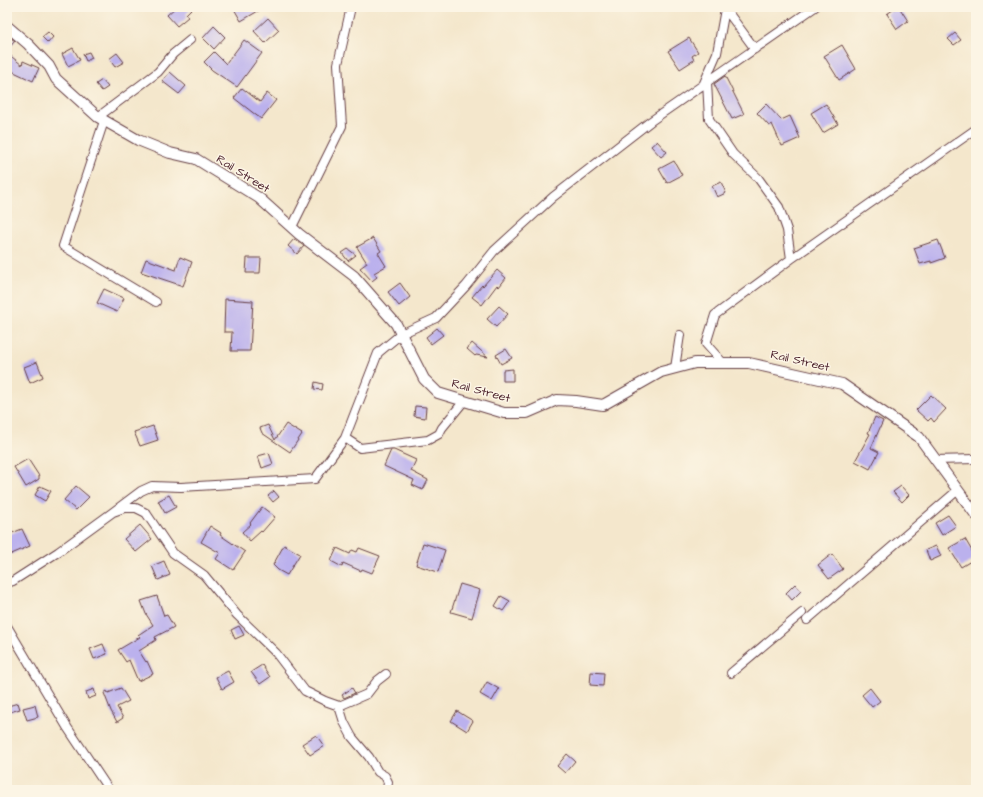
<svg xmlns="http://www.w3.org/2000/svg" width="983" height="797" viewBox="0 0 983 797" font-family="'Architects Daughter',sans-serif">
	<style>
		.building { fill: #bbb1ed }
		.lines { fill: none; stroke-linecap: round; stroke-linejoin: round }
		.minor-casing { stroke: #643d43; stroke-width: 10 }
		.tertiary-casing { stroke: #643d43; stroke-width: 12 }
		.minor { stroke: #fff; stroke-width: 8 }
		.tertiary { stroke: #fff; stroke-width: 10 }
		.labels { text-anchor: middle; dominant-baseline: central; stroke-width: 3; stroke-linejoin: round; paint-order: stroke }
		.street-label { font-size: 12px; fill: #4a1f2b; stroke: #fcf5e5 }
	</style>
	<rect width="100%" height="100%" fill="#fcf5e5"/>
	<filter id="ink" filterUnits="userSpaceOnUse"><feTurbulence type="fractalNoise" baseFrequency=".025" numOctaves="2"/><feDisplacementMap in="SourceGraphic" scale="8" xChannelSelector="R" yChannelSelector="G"/><feConvolveMatrix kernelMatrix="1 2 1 2 8 2 1 2 1" color-interpolation-filters="sRGB"/></filter>
	<filter id="wash" filterUnits="userSpaceOnUse"><feTurbulence type="fractalNoise" baseFrequency=".012" numOctaves="4" result="noise"/><feDisplacementMap in="SourceGraphic" scale="16" xChannelSelector="R" yChannelSelector="G"/><feGaussianBlur stdDeviation="0.9" result="paint"/><feColorMatrix in="noise" values="0 0 0 0 0 0 0 0 0 0 0 0 0 0 0 0 0 1.4 0 .05"/><feComposite in="paint" operator="in"/></filter>
	<g filter="url(#wash)">
		<rect width="100%" height="100%" fill="#f4e7cc"/>
		<g id="blocks">
			<!-- building -->
			<path class="building" d="M176,7H193L186,14L188,17L177,26L167,15Z
				M233,7H265L241,21Z
				M897,7H899L908,21L897,29L887,14Z
				M268,18L279,30L265,43L254,31Z
				M214,26L225,37L214,49L203,38Z
				M48,32L53,37L48,43L42,37Z
				M955,33L961,40L954,45L948,39Z
				M7,35L15,41L7,50Z
				M689,38L698,52L692,56L694,60L680,69L668,51Z
				M244,40L262,53L237,87L212,70L204,62L214,52L226,64Z
				M842,45L856,69L839,80L824,56Z
				M73,48L80,60L68,66L62,54Z
				M89,52L92,58L86,61L83,54Z
				M7,53L22,65L23,61L39,68L33,81L14,72L7,67Z
				M117,53L124,62L115,67L109,59Z
				M170,72L186,86L179,94L162,81Z
				M725,76L744,114L732,119L714,84Z
				M102,80L108,87L102,91L96,84Z
				M242,88L260,102L267,93L276,100L261,119L234,98Z
				M766,104L781,120L790,116L800,138L782,146L772,124L769,126L757,113Z
				M826,104L838,124L823,133L811,113Z
				M657,141L667,152L661,157L651,146Z
				M674,161L682,175L667,183L659,169Z
				M721,182L726,193L717,197L712,186Z
				M373,238L381,251L378,253L386,266L374,273L377,277L372,281L360,268L367,263L357,247Z
				M294,239L304,246L297,254L288,246Z
				M938,240L945,258L931,263V261L920,264L914,248Z
				M348,249L356,255L348,261L342,253Z
				M180,257L192,262L183,286L141,272L146,259L176,270Z
				M247,258H261L260,273H246Z
				M497,270L506,278L499,287L497,285L482,305L472,297L482,285L483,286Z
				M400,283L410,297L399,306L388,292Z
				M104,289L124,298L117,312L97,303Z
				M225,299L253,301L250,351H231L232,332H224Z
				M499,306L508,314L496,327L487,319Z
				M437,328L443,335L431,344L426,337Z
				M472,343L488,357L476,355L475,356L467,349Z
				M506,349L512,358L501,364L496,355Z
				M37,362L43,377L30,383L24,367Z
				M513,369V381H503V370Z
				M315,382L323,384L322,390L314,389Z
				M931,395L946,409L934,422L931,418L928,421L916,410Z
				M415,406L426,407L425,418L414,416Z
				M875,417L883,421L871,448L879,452L870,469L855,461L870,434L868,433Z
				M286,424L302,434L290,452L262,433L260,428L268,425L275,440Z
				M153,426L158,440L140,446L134,432Z
				M391,450H394L416,460L411,471L428,480L423,490L412,485L414,480L384,466Z
				M269,453L273,464L262,468L258,456Z
				M28,459L39,476V479L26,487L14,467Z
				M40,486L51,491L45,501L35,495Z
				M76,486L89,497L76,510L64,500Z
				M901,486L909,495L902,502L893,492Z
				M274,491L279,497L273,502L268,496Z
				M169,495L176,507L165,513L158,501Z
				M262,507L275,517L262,532L261,531L250,541L242,532L251,524L250,523Z
				M948,515L956,526L942,535L935,523Z
				M140,525L152,539L136,552L124,539Z
				M210,526L221,533L220,535L245,552L233,570L216,559L220,553L201,542Z
				M22,529L30,546L7,556V535Z
				M965,539L976,558L961,567L949,548Z
				M423,543L445,550L438,572L416,565Z
				M284,545L300,554L287,575L278,570L273,565Z
				M936,546L941,556L930,561L926,550Z
				M337,548L350,554L352,550L357,552L359,548L380,556L372,573L362,569L361,571L343,563L342,567L331,561Z
				M832,554L843,569L829,579L818,565Z
				M164,561L170,575L158,580L152,566Z
				M460,584L480,590L472,618L451,612Z
				M795,584L801,591L792,600L786,593Z
				M157,596L164,616L167,615L174,627L155,637L156,640L139,651L146,662L147,661L153,674L138,681L129,660L126,662L118,650L140,637L138,635L153,625L146,614L141,601Z
				M501,596L510,601L503,611L495,606Z
				M239,626L244,635L235,639L231,630Z
				M103,644L107,654L94,659L90,649Z
				M262,665L270,677L260,684L251,672Z
				M228,671L234,682L222,689L216,677Z
				M591,672L604,673L603,686L590,685Z
				M487,682L499,689L492,701L480,694Z
				M121,688L129,701L117,707L123,718L117,722L111,711L104,693L107,691L108,693Z
				M352,688L355,693L344,698L342,695Z
				M870,688L880,701L872,707L862,695Z
				M94,689L96,696L88,699L86,692Z
				M18,703L20,709L10,712L8,706Z
				M35,705L38,717L27,720L23,708Z
				M457,711L473,721L467,731L451,721Z
				M316,735L324,746L310,755L302,744Z
				M567,754L575,761L565,773L557,766Z"/>
		</g>
	</g>
	<g filter="url(#ink)">
		<use href="#blocks" fill-opacity="0" stroke="#643d43" stroke-width="1"/>
		<g class="lines">
			<defs>
				<path id="minor" d="M724,7L755,49
					M707,82L709,119L733,154L758,178L779,207L787,230L791,259L715,315L706,344L723,363
					M704,83L717,53L725,9
					M98,117L158,72L173,54L190,40
					M104,121L63,246L156,302
					M292,227L342,126L338,64L351,7
					M791,259L976,129
					M675,368L680,335
					M345,438L360,448L428,440L439,434L442,428L464,401
					M935,460L976,459
					M113,512L141,491L152,486L181,487L315,479L345,438L378,353L401,334L436,318L466,286L494,251L553,197L651,121L815,7
					M7,583L13,581L58,552L113,512L124,508H136L146,513L173,553L204,575L237,615L276,653L305,691L325,701L339,706L367,694L377,681L386,674
					M807,620L958,490
					M7,626L67,727L109,790
					M731,673L802,613
					M339,706L344,722L352,737L369,757L378,772L385,776L388,782L387,790"/>
				<path id="tertiary" d="M7,26L28,44L49,66L56,79L98,117L138,140L170,153L196,159L259,198L299,234L354,276L396,324L424,379L438,393L504,413H527L557,400L576,401L603,405L661,372L695,363H749L842,384L919,437L976,515"/>
			</defs>
			<!-- minor casing -->
			<use href="#minor" class="minor-casing"/>
			<!-- tertiary casing -->
			<use href="#tertiary" class="tertiary-casing"/>
			<!-- minor -->
			<use href="#minor" class="minor"/>
			<!-- tertiary -->
			<use href="#tertiary" class="tertiary"/>
		</g>
	</g>
	<g class="labels">
		<!-- street labels -->
		<g class="street-label">
			<text transform="translate(243 174) rotate(32)">Rail Street</text>
			<text transform="translate(800 361) rotate(13)">Rail Street</text>
			<text transform="translate(481 391) rotate(15)">Rail Street</text>
		</g>
	</g>
	<!-- margin -->
	<rect width="983" height="797" fill="none" stroke="#fcf5e5" stroke-width="24"/>
</svg>
